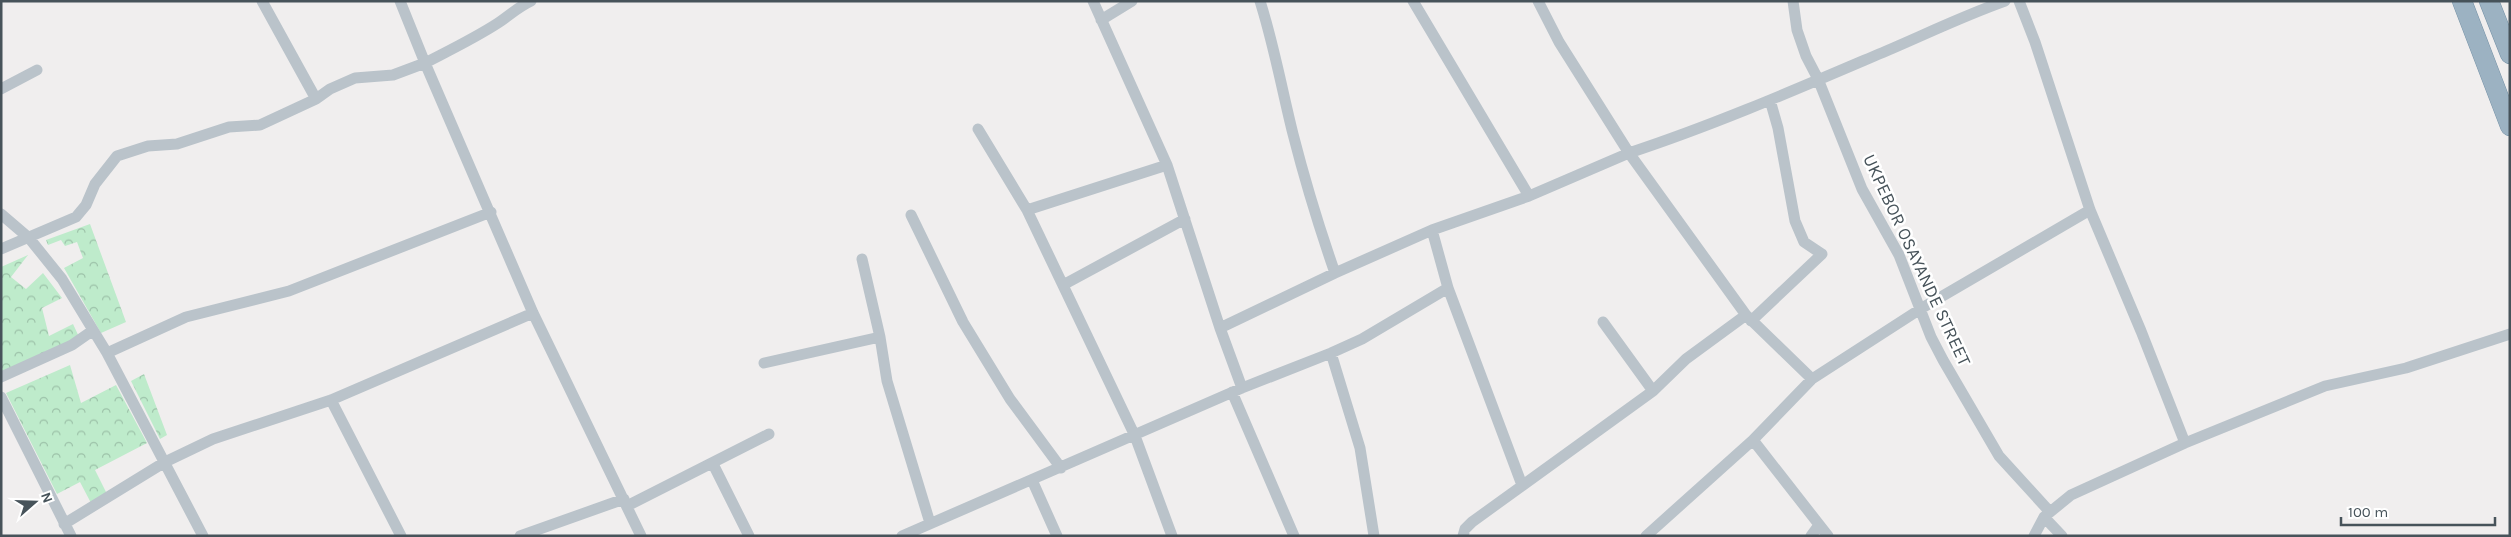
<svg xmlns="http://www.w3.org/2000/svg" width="2511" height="537" viewBox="0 0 2511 537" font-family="Karla,sans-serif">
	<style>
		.forest { fill: url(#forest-crowns) }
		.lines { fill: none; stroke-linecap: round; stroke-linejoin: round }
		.trunk-casing { stroke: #7490a5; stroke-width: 20 }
		.minor { stroke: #bac3ca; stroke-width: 11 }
		.trunk { stroke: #9cb2c2; stroke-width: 19 }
		.labels { text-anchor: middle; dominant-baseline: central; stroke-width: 5; stroke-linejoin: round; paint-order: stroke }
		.street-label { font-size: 18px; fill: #47535a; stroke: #fff }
	</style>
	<defs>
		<pattern id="forest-crowns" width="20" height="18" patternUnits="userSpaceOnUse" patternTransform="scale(1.25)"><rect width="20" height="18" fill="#beebcb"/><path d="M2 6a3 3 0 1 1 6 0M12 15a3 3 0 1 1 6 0" fill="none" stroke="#9cc1a8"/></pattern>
	</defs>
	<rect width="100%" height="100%" fill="#f0eeee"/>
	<!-- forest -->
	<path class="forest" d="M90,224L126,322L101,333L64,268L83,258L77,242L65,246L61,240L48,245L46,240Z
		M28,255L11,277L26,289L43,273L62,298L42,308L49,336L73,324L80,339L1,373V267Z
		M70,365L81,403L116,385L147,443L95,470L107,494L91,503L80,482L57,494L6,393Z
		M144,374L167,435L160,439L131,381Z"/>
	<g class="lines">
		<defs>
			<path id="trunk" d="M2462,1L2510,126
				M2489,1L2510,54"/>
		</defs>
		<!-- trunk casing -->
		<use href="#trunk" class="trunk-casing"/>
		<!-- minor -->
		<path class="minor" d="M262,1L316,99L330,89L355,78L393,75L425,63L400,1
			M531,1C518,7 510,15 498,23C475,38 450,50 425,63L533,313L641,536
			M1093,1L1167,165L1220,328
			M1260,1C1274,45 1282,90 1293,134C1305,181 1319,227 1335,273
			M1413,1L1529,196
			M1538,1L1559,42L1629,153C1714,125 1797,89 1879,54C1922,36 1960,17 2005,1
			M1793,1L1797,30L1806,56L1818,79L1862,189L1899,255L1931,337L1943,360L1999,456L2050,512
			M2019,1L2035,42L2090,210L2141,331L2185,443L2325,386L2406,368L2510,334
			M1101,20L1132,1
			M1,89L37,70
			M978,129L1027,210L1135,436L1172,536
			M1027,210L1167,165
			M1,214L29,238L62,279L107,353L203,536
			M911,215L963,322L1010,399L1061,468
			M1432,230L1448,288L1522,485
			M1,249L76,217L86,205L95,184L117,156L148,146L177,144L229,127L260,125L316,99
			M862,259L880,337L887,381L930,523
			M1063,285L1185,219
			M1751,321L1822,254L1804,242L1795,221L1778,128L1770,100
			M1603,322L1653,391
			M107,353L186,317L289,291L491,212
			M1331,353L1360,448L1374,536
			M764,363L880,337
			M1,377L72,345L92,331
			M1242,388L1220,328L1335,273L1432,230L1529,196L1629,153L1746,315L1812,379
			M1232,392L1294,536
			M1,397L71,536
			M331,400L401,536
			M713,464L749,536
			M1032,480L1057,536
			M627,506L769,434
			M2044,517L2062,536
			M64,524L165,462L213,439L331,400L533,313
			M520,536L624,499
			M902,536L1242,388L1331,353L1362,339L1448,288
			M1463,536L1465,529L1472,522L1653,391L1686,359L1746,315
			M1646,536L1753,440
			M1811,536L1819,525
			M1828,536L1753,440L1812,379L1922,308L2090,210
			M2034,536L2044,517L2071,495L2185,443"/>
		<!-- trunk -->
		<use href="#trunk" class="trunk"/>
	</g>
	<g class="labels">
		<!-- street labels -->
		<g class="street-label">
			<text transform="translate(1917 260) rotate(65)">UKPEBOR OSAYANDE STREET</text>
		</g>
	</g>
	<!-- border -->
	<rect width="2511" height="537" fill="none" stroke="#47535a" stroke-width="5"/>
	<!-- north arrow -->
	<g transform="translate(35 502) rotate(70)" stroke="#ffffff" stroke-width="4" paint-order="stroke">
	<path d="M0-4L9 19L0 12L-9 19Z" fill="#47535a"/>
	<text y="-8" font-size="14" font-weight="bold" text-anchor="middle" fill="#47535a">N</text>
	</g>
	<!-- scale -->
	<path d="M2341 517v8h154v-8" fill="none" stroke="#47535a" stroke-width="2.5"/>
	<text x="2348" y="517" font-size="15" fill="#47535a" stroke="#ffffff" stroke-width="4" paint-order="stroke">100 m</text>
</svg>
